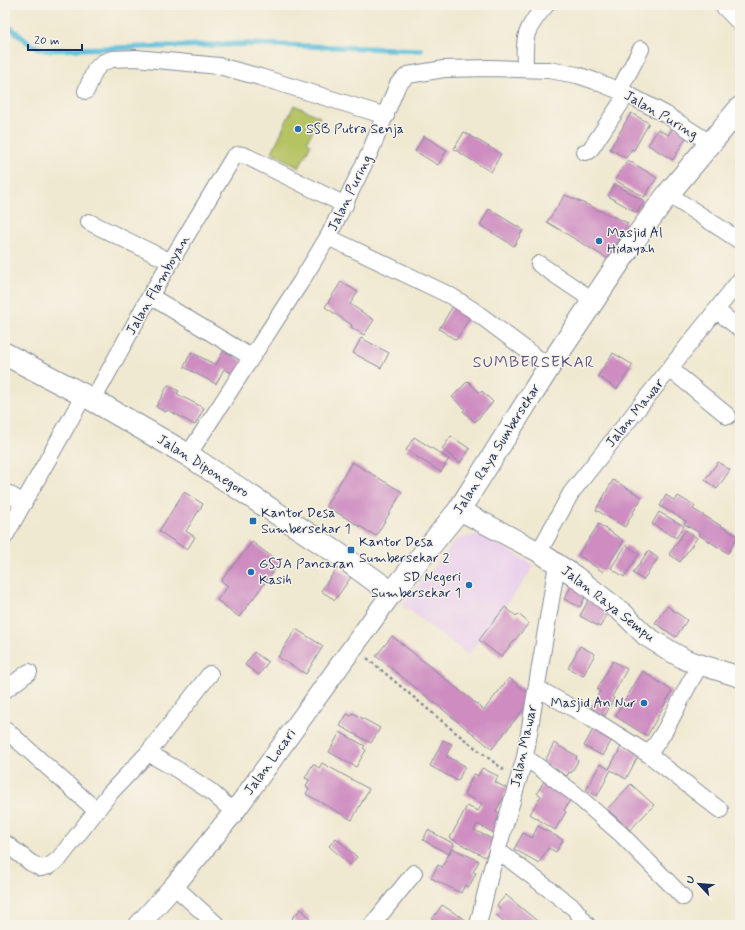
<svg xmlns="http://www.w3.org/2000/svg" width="745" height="930" viewBox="0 0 745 930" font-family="Mynerve,sans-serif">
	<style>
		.built { fill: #ead1ec }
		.green { fill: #b6c364; stroke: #687961 }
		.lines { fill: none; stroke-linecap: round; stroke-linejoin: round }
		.stream { stroke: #5bbed9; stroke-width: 5.5 }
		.building { fill: #ce8cc1 }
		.minor-casing { stroke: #868c98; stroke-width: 18 }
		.tertiary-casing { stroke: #868c98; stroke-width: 22 }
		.secondary-casing { stroke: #868c98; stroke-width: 24 }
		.path { stroke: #868c98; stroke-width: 2.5; stroke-dasharray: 3 3; stroke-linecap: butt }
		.minor { stroke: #fff; stroke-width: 16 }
		.tertiary { stroke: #fff; stroke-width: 20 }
		.secondary { stroke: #fff; stroke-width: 22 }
		.poi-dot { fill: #1f6fb2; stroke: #f7f3e8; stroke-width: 1.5 }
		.labels { text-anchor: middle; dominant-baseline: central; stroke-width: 3; stroke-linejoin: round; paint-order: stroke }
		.street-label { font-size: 14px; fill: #1b2f5e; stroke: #f7f3e8 }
		.poi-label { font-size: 14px; fill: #1b2f5e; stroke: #f7f3e8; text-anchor: start }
		.quarter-label { font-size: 16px; letter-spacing: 1px; fill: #5a5081; stroke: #f7f3e8 }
	</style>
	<rect width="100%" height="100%" fill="#f7f3e8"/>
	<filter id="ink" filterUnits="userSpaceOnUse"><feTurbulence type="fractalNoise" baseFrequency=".025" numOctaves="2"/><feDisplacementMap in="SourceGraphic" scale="8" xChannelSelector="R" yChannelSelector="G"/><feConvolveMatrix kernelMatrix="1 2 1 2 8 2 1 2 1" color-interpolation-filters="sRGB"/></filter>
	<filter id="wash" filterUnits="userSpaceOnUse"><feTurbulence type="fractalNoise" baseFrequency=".012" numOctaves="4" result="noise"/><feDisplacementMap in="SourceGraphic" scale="16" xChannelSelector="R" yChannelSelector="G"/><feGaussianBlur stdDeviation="0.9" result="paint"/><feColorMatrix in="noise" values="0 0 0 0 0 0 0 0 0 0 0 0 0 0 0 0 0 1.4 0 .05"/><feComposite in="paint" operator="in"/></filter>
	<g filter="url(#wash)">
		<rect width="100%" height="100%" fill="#f0e9d1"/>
		<!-- built -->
		<path class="built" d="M482,534L535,566L468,655L402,605L457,539Z"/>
		<!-- green -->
		<path class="green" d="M294,105L320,117L307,142L311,144L299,168L272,152Z"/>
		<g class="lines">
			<!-- stream -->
			<path class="stream" d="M5,23L31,45L45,50L246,44L421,50"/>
		</g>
		<g id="blocks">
			<!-- building -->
			<path class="building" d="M631,113L649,123L634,150L632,149L626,158L610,149Z
				M674,125L688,134L673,160L648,145L658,129L668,135Z
				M464,132L501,154L491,172L454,149Z
				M424,136L447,150L438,165L415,151Z
				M628,160L657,178L644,197L615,180Z
				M615,184L644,201L637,213L608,196Z
				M565,195L628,223L608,259L547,222Z
				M489,209L523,230L514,246L480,225Z
				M341,282L358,292L350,304L374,320L364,335L351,327L352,325L325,307Z
				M456,301L473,312L456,340L439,329Z
				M361,338L389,353L381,368L353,353Z
				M224,350L243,361L235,375L224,369L216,384L184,367L191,352L216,365Z
				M613,353L633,365L617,389L598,376Z
				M468,381L480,393L482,391L493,402L475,422L463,411L465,409L452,397Z
				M168,385L179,391L177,394L204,408L195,425L168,410L166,412L156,407Z
				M451,436L470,449L460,463L442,449Z
				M414,437L449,459L441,472L406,450Z
				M352,462L402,492L376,536L326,506Z
				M718,462L730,470L717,489L705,480Z
				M613,480L642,497L625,527L596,510Z
				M184,492L203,504L186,531L195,537L187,550L159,531Z
				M666,495L675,501L678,496L695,506L693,509L738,536L728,553L699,535L700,533L684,524L686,521L660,506Z
				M659,512L684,526L676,538L652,524Z
				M599,524L624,541L603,572L578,555Z
				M686,530L697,538L680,562L669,554Z
				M252,542L280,563L239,617L217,600L228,586L221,581Z
				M626,545L639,554L624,577L611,568Z
				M648,551L658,558L643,580L633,573Z
				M337,568L351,577L335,600L321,591Z
				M573,583L588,591L580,607L564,599Z
				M589,599L609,610L600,627L580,616Z
				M667,606L687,620L676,637L655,623Z
				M505,607L516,616L518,614L529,623L501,657L479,640Z
				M296,629L323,646L306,674L278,657Z
				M392,636L484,710L509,678L533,697L492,749L376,656Z
				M580,646L595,654L583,676L568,668Z
				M254,652L268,662L259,675L245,665Z
				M613,661L627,669L612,697L614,698L605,716L591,708L600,691L597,689Z
				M643,671L672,691L647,736L615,716Z
				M353,713L380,728L371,743L340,726L347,714L351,716Z
				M596,724L615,734L603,756L584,746Z
				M340,732L365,746L363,748L366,750L356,767L329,752Z
				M443,740L452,744L446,756L465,766L458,781L430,766Z
				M554,743L577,756L576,759L578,761L571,773L569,772L567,776L544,763Z
				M622,745L639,754L626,779L611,770L597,796L586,790L600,764L609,769Z
				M322,763L369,789L352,820L306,794L309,788L306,786L309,780L305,778L313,764L319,768Z
				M482,768L498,776L495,782L508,789L496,811L506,816L496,834L477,824L474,830L494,840L485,857L450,838L467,806L478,811L482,804L464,794L474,774L478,776Z
				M546,778L573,795L564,810L566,812L555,830L530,814L541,796L537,793Z
				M631,784L654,805L630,830L607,809Z
				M538,826L563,840L556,852L548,848L539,863L514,849L523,833L532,838Z
				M428,830L454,844L449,854L423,840Z
				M336,838L357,857L350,865L329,846Z
				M452,848L479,861L473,872L476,873L469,887L465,885L461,893L431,878L438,865L442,867Z
				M506,895L542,925H508L495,914L500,908L497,905Z
				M442,905L467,921L465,925H434L430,922Z
				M301,909L310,918L303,925H298L292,918Z"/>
		</g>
	</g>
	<g filter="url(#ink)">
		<use href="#blocks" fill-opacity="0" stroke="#868c98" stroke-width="1"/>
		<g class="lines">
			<defs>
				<path id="minor" d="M722,5L740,23
					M525,69C524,35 524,31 546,5
					M86,91L95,70L102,63L112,59L136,58L219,66L260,77L386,116
					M619,91L641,49
					M585,152L589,151L592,147L627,94
					M668,194L740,241
					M89,222L171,262
					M328,237L451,296L473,310L549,367
					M539,264L594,301
					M150,296L251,357
					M716,310L740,329
					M670,369L728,416
					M93,400L150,296L233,158C238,153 241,154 248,157L345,205
					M188,455L302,280L328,237L370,152L398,84L408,75L444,69L491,68L549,70L577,75L595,81L627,94L665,114L710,143
					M5,492L24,503
					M5,536L84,395
					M539,552L571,493L740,280
					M537,688L592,719L648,754C671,728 681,693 701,664
					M5,690L29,672
					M5,729L97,811
					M148,753L210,674
					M648,754L720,810
					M525,757L574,793L621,834L683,897
					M5,843L31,863L41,868L49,866L59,859L110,793L148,753L178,770L210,791L234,812
					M497,850L574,908L587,925
					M174,886L217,925
					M372,925L414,873
					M478,925L490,875L525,757L557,564"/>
				<path id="tertiary" d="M459,510L539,552L575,576L624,614L646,636L672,652L686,660L740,677
					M139,925L174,886L234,812L392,593"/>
				<path id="secondary" d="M5,354L93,400L188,455L337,553L392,593L459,510L549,367L632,243L668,194L740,108"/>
			</defs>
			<!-- minor casing -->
			<use href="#minor" class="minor-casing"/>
			<!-- tertiary casing -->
			<use href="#tertiary" class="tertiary-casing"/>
			<!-- secondary casing -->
			<use href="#secondary" class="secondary-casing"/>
			<!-- path -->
			<path class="path" d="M367,658L455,732L504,770"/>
			<!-- minor -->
			<use href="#minor" class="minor"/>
			<!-- tertiary -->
			<use href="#tertiary" class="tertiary"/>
			<!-- secondary -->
			<use href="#secondary" class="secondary"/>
		</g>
	</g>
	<!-- markers -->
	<g class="poi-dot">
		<circle cx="298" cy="129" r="4"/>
		<circle cx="599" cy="241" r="4"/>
		<rect x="249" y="517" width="8" height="8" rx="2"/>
		<rect x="347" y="546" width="8" height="8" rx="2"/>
		<circle cx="251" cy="572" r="4"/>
		<circle cx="469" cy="585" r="4"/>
		<circle cx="644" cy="703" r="4"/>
	</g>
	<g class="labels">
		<!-- street labels -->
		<g class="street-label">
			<text transform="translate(661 115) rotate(30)">Jalan Puring</text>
			<text transform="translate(350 193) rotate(-64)">Jalan Puring</text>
			<text transform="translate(158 285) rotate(-60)">Jalan Flamboyan</text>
			<text transform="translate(635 413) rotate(-51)">Jalan Mawar</text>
			<text transform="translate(497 449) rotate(-58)">Jalan Raya Sumbersekar</text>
			<text transform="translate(203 466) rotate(32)">Jalan Diponegoro</text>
			<text transform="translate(608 604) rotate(38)">Jalan Raya Sempu</text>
			<text transform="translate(524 746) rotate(-78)">Jalan Mawar</text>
			<text transform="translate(270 762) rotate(-54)">Jalan Locari</text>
		</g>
		<!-- poi labels -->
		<g class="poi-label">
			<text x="306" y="129">SSB Putra Senja</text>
			<text x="607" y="233">Masjid Al<tspan x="607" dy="16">Hidayah</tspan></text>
			<text x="261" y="513">Kantor Desa<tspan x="261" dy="16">Sumbersekar 1</tspan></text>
			<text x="359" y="542">Kantor Desa<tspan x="359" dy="16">Sumbersekar 2</tspan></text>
			<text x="259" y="564">GSJA Pancaran<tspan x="259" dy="16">Kasih</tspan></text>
			<text x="461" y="577" text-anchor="end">SD Negeri<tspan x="461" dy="16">Sumbersekar 1</tspan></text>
			<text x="636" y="703" text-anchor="end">Masjid An Nur</text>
		</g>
		<!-- quarter labels -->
		<g class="quarter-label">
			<text x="534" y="362">SUMBERSEKAR</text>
		</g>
	</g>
	<!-- margin -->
	<rect width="745" height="930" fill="none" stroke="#f7f3e8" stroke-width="20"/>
	<!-- north arrow -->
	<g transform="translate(699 884) rotate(296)" stroke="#f7f3e8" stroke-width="3" paint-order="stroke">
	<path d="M0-3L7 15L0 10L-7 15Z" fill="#1b2f5e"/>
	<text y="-6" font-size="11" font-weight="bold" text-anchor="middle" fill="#1b2f5e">U</text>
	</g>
	<!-- scale -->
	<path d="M28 44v6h54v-6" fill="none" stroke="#1b2f5e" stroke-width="2"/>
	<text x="34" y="44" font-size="12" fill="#1b2f5e" stroke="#f7f3e8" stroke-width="3" paint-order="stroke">20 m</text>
</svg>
